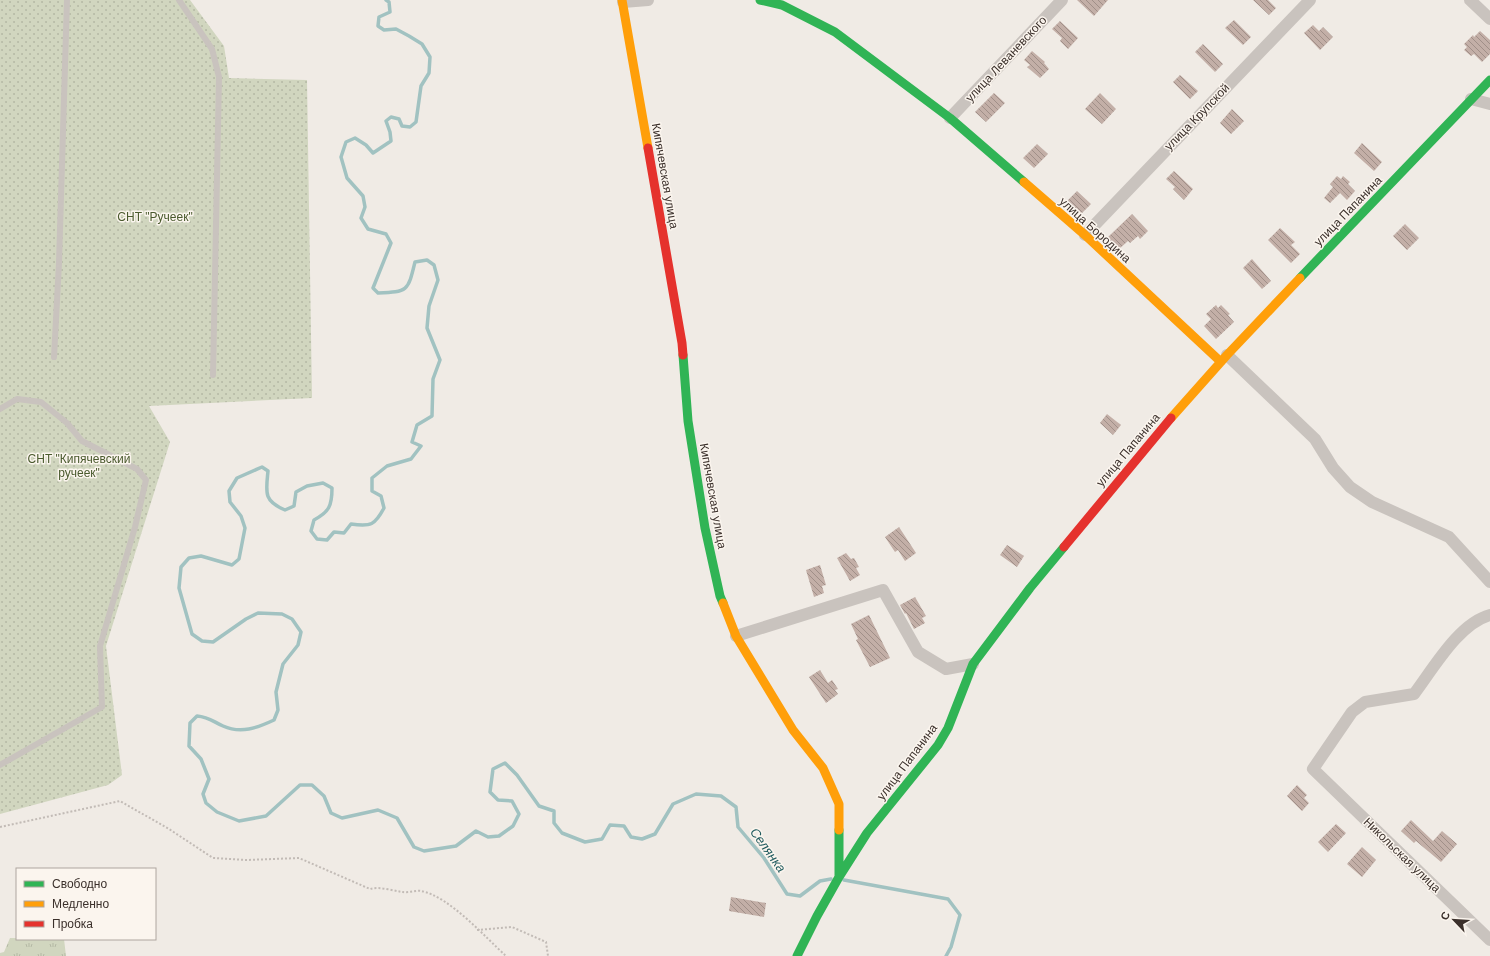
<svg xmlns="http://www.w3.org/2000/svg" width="1490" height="956" viewBox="0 0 1490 956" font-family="Helvetica,sans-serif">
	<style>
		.grass { fill: url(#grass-tufts) }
		.garden { fill: url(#garden-dots) }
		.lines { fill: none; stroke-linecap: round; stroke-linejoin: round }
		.stream { stroke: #a1c2c1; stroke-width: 3.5 }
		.building { fill: url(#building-back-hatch) }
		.path { stroke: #c2bbb6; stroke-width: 2; stroke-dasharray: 2 2; stroke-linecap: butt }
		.lane { stroke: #c9c3be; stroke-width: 6 }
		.street { stroke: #c9c3be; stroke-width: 12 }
		.fast { stroke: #30b455; stroke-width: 9 }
		.slow { stroke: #ff9f0a; stroke-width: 9 }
		.jam { stroke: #e5322d; stroke-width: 9 }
		.labels { text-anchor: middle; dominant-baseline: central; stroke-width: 3; stroke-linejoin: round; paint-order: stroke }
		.street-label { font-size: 12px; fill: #3b302b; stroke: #fbf5ee }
		.park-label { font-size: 12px; fill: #4a5a2e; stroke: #fbf5ee }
		.water-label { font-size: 13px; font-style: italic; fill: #1f5a5e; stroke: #fbf5ee }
	</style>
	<defs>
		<pattern id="grass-tufts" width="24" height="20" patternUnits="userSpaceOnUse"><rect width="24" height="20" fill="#d1d6bf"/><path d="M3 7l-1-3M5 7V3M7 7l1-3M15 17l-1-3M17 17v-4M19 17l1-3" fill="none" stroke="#b4b8a4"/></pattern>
		<pattern id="garden-dots" width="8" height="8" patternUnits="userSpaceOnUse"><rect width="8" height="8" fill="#d1d6bf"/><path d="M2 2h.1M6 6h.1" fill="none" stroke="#b4b8a4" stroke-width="1.8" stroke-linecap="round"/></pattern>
		<pattern id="building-back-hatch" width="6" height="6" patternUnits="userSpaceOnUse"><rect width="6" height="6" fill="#c3afa7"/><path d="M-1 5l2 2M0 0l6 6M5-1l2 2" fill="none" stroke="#a08f88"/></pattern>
	</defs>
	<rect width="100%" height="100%" fill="#f0ebe5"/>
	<!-- grass -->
	<path class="grass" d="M10,938L64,939L66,956H0V953L4,952Z"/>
	<!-- garden -->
	<path class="garden" d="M0,0H190L224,46L229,78L307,80L312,398L149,406L170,442L106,646L122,775L108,785L0,814Z"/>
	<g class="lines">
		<!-- stream -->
		<path class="stream" d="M386,0L389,2L390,12L379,17L378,26L384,30L396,29L409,36L422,44L430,57L429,73L421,86L416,122L410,127L402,126L399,119L391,117L386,121L390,132L391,141L373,153L366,145L355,138L346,142L341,157L347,178L363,196L365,207L361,218L368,229L386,234L391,243L373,288L378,293C408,292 408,291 415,262L427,260L434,265L438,280L429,306L427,328L440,360L433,379L432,416L417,425L412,442L421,446L411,459L387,466L372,478V491L381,496L384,508C375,525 371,527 351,524L344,533L334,532L327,540L317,539L311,531L314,520C329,512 332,506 332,488L323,483L307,486L296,492L294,506L285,510C263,501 266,492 268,471L262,467L237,478L229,491L230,502L241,516L245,528L239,559L232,565L201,556L189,558L181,567L179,588L192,634L202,641L213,642L246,619L258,613L282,614L292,619L301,632L298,645L283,664L276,692L278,710L274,720C257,728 241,734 223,726C212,721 209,717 197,716L190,723L189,746L201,759L209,779L203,794L206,803L217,812L239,821L266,816L300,785H312L324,796L331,813L342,818L378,810L397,818L414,847L424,851L456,846L476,831L488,837L499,836L513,826L519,814L512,801L498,800L490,792L493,769L505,763L517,775L539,806L554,811V823L562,833L585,842L602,839L610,825L624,826L631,837L642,839L655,834L673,804L696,794L721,796L736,807L738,827L764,858L787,894L800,896L820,881L831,879
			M844,880L948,899L960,915L951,947L946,956"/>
	</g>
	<!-- building -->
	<path class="building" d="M1077,0H1108L1094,16Z
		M1253,0H1268L1276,8L1269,15Z
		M1234,20L1251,37L1243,45L1225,28Z
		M1060,21L1078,38L1068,49L1060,41L1062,38L1052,29Z
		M1313,25L1319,31L1323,27L1333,37L1320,50L1304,33Z
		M1480,31L1490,40V54L1482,62L1474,54L1471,56L1464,50L1467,47L1464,44L1473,35L1474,37Z
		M1203,44L1223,64L1215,72L1195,52Z
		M1032,51L1045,62L1044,63L1049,69L1040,78L1027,67L1030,65L1024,60Z
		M1180,75L1198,91L1190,99L1173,82Z
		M994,93L1005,103L986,122L975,112Z
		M1100,93L1116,109L1102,124L1085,109Z
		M1232,109L1244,121L1231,134L1220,123Z
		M1362,143L1382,162L1374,171L1354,153Z
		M1037,144L1048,154L1034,168L1023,158Z
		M1174,171L1193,189L1184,200L1173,189L1175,187L1166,179Z
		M1337,176L1341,179L1343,176L1350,182L1348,184L1355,191L1347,200L1340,193L1330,203L1324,198L1333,187L1330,184Z
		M1077,191L1091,204L1081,214L1067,201Z
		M1132,214L1148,231L1140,239L1138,236L1130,243L1128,241L1118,250L1107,238Z
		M1405,224L1419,238L1407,250L1393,236Z
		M1280,228L1295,242L1291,245L1300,254L1291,263L1268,240Z
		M1252,259L1271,281L1262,289L1243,268Z
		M1216,305L1218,308L1221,305L1230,314L1228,315L1234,322L1216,339L1204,326L1211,319L1206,314Z
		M1107,414L1121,425L1113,435L1100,423Z
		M899,527L916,553L905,561L898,550L895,552L885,537Z
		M1007,545L1024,556L1017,567L1000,555Z
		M846,553L851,559L854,558L859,567L856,568L860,575L850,581L837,558Z
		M820,565L826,585L822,586L824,593L814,597L806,570Z
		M915,597L926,616L922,618L925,623L914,629L906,613L905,614L900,605Z
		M869,615L890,658L870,667L856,640L858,639L851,624Z
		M820,670L828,683L832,680L838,689L835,690L838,694L826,703L809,677Z
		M1297,785L1307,795L1304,798L1309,803L1302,811L1287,796Z
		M1411,820L1433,841L1442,831L1457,844L1441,862L1416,841L1414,843L1401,831Z
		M1336,824L1346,833L1328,852L1318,842Z
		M1362,847L1376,860L1362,877L1347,864Z
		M731,897L766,903L764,917L729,911Z"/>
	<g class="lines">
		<!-- path -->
		<path class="path" d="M0,827L120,801L169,829L213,858L247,860L299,858L370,889C380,886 393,891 403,892C409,893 416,890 421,891C449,896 485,937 506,956
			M477,930L512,927L546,942L548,956"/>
		<!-- lane -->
		<path class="lane" d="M179,0L212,49L219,77L213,375
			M54,357L59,263L67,0
			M0,409L17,399L41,402L67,423L82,441L137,469L146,480L135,527L100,646L102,707L0,765"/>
		<!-- street -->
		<path class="street" d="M1470,0L1490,19
			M623,2L648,0
			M1471,99L1490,104
			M950,118L1062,0
			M1085,235L1310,0
			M1227,355L1315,439L1333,468L1350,487L1372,502L1449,537L1490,582
			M1490,615C1459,623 1433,669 1414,694L1365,702L1352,712L1313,769L1490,940
			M736,636L883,590L918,652L946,669L973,664"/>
		<!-- fast -->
		<path class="fast" d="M760,0L782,5L835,32L950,118L1024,182
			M1300,278L1490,80
			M683,355L688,421L705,528L720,596L723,603
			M839,877L867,833L938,745L948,728L973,664L1030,588L1064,547
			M797,956L817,916L839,877V830"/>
		<!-- slow -->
		<path class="slow" d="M622,0L648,148
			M1024,182L1085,235L1221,362
			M1171,418L1227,355L1300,278
			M723,603L736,636L793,730L823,768L839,804V830"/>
		<!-- jam -->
		<path class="jam" d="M648,148L682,343L683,355
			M1064,547L1171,418"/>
	</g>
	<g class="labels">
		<!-- street labels -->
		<g class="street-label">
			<text transform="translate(1006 59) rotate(-47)">улица Леваневского</text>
			<text transform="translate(1197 117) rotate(-46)">улица Крупской</text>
			<text transform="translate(665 176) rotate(80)">Кипячевская улица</text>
			<text transform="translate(1348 211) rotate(-46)">улица Папанина</text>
			<text transform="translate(1095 230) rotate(42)">улица Бородина</text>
			<text transform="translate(1128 450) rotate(-50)">улица Папанина</text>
			<text transform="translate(713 496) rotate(80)">Кипячевская улица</text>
			<text transform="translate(907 762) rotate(-53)">улица Папанина</text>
			<text transform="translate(1402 855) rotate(44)">Никольская улица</text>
		</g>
		<!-- park labels -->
		<g class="park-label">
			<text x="155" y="217">СНТ "Ручеек"</text>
			<text x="79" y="459">СНТ "Кипячевский<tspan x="79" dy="14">ручеек"</tspan></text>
		</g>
		<!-- water labels -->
		<g class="water-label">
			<text transform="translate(768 850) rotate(54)">Селянка</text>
		</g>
	</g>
	<!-- legend -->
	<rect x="16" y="868" width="140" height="72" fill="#fbf5ee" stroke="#aea6a0"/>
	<rect x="24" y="881" width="20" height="6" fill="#30b455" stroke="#aea6a0"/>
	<text x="52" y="888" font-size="12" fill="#3b302b">Свободно</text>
	<rect x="24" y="901" width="20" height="6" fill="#ff9f0a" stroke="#aea6a0"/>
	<text x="52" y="908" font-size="12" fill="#3b302b">Медленно</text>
	<rect x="24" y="921" width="20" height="6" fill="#e5322d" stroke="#aea6a0"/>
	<text x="52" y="928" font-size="12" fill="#3b302b">Пробка</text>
	<!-- north arrow -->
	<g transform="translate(1454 920) rotate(295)" stroke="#fbf5ee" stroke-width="3" paint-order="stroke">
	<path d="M0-3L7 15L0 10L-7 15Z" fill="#3b302b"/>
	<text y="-6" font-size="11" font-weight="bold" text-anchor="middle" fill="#3b302b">С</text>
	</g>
</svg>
